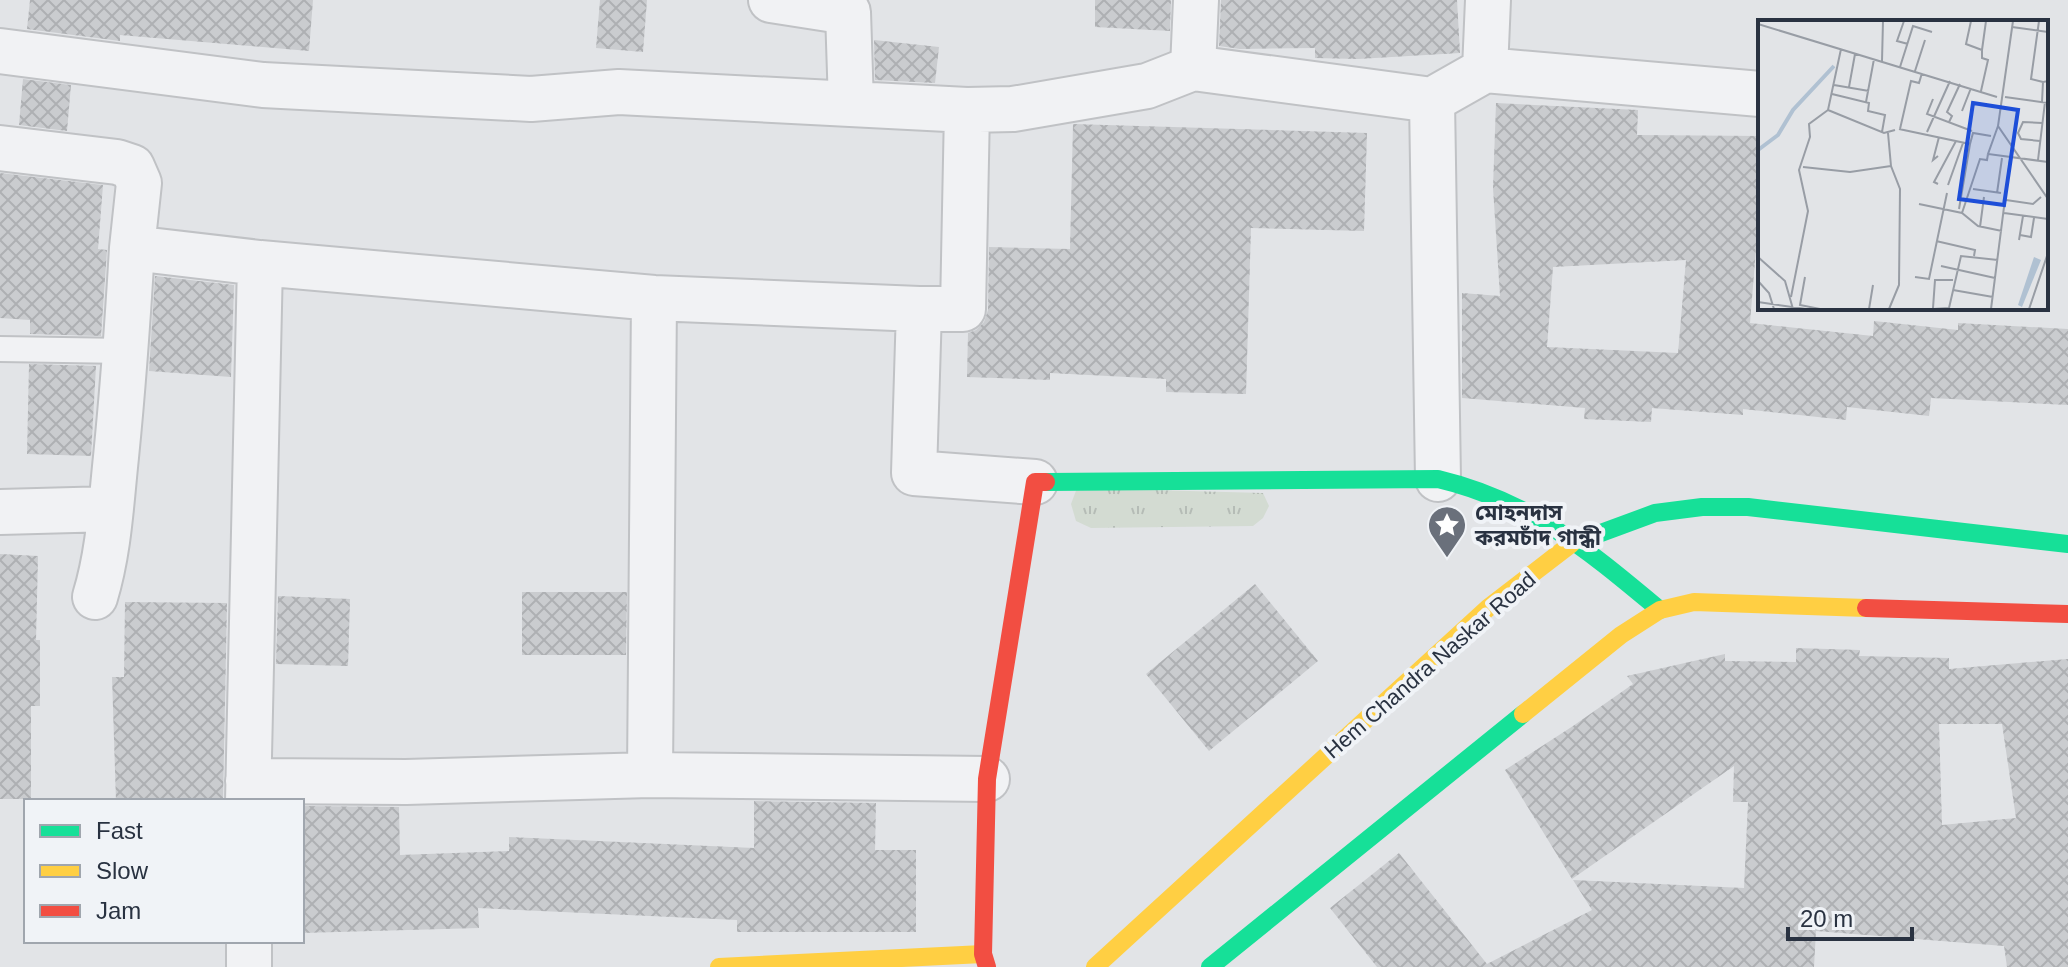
<svg xmlns="http://www.w3.org/2000/svg" width="2068" height="967" viewBox="0 0 2068 967" font-family="Arial,'Noto Sans Bengali',sans-serif">
	<style>
		.grass { fill: url(#grass-tufts) }
		.building { fill: url(#building-cross-hatch); fill-rule: evenodd }
		.lines { fill: none; stroke-linecap: round; stroke-linejoin: round }
		.lane-casing { stroke: #c0c2c5; stroke-width: 28 }
		.street-casing { stroke: #c0c2c5; stroke-width: 48 }
		.lane { stroke: #f1f2f4; stroke-width: 24 }
		.street { stroke: #f1f2f4; stroke-width: 44 }
		.fast { stroke: #16e098; stroke-width: 18 }
		.slow { stroke: #ffcf43; stroke-width: 18 }
		.jam { stroke: #f24e42; stroke-width: 18 }
		.labels { text-anchor: middle; dominant-baseline: central; stroke-width: 8; stroke-linejoin: round; paint-order: stroke }
		.poi-label { font-size: 22px; font-weight: bold; fill: #293241; stroke: #f0f3f7; text-anchor: start }
		.street-label { font-size: 22px; fill: #293241; stroke: #f0f3f7 }
		.inset-river { fill: none; stroke: #b0c1d2; stroke-width: 4 }
		.inset-road { fill: none; stroke: #989da5; stroke-width: 2 }
		.view { fill: #1d4ed8; fill-opacity: 0.15; stroke: #1d4ed8; stroke-width: 4 }
		.inset-edge { fill: none; stroke: #293241; stroke-width: 4 }
	</style>
	<defs>
		<pattern id="grass-tufts" width="24" height="20" patternUnits="userSpaceOnUse" patternTransform="scale(2)"><rect width="24" height="20" fill="#d3dbd2"/><path d="M3 7l-1-3M5 7V3M7 7l1-3M15 17l-1-3M17 17v-4M19 17l1-3" fill="none" stroke="#b5bcb6"/></pattern>
		<pattern id="building-cross-hatch" width="8" height="8" patternUnits="userSpaceOnUse" patternTransform="scale(2)"><rect width="8" height="8" fill="#cacccf"/><path d="M0 0l8 8M0 8l8-8" fill="none" stroke="#aeb0b3"/></pattern>
	</defs>
	<rect width="100%" height="100%" fill="#e2e4e7"/>
	<!-- grass -->
	<path class="grass" d="M1077,488L1263,493L1269,506L1263,518L1253,526L1091,528L1076,521L1071,504Z"/>
	<!-- building -->
	<path class="building" d="M30,0H313L309,51L120,35V41L27,29Z
		M600,0H647L643,52L596,48Z
		M1095,0H1171L1170,31L1095,27Z
		M1221,0H1457L1460,53L1358,59L1315,58V48L1240,49L1219,46Z
		M874,40L939,47L935,83L875,80Z
		M23,79L71,85L67,131L19,125Z
		M1496,103L1638,110L1637,135L1760,136V237H1757L1750,323L1873,336L1874,321L1958,330V323L2068,329V405L1931,398L1929,416L1847,407L1846,420L1743,409V415L1652,408L1651,422L1584,419L1585,408L1462,398V293L1500,296L1493,188ZM1686,260L1678,353L1547,347L1553,267Z
		M1073,124L1367,133L1364,231L1251,228L1246,394L1166,392V379L1050,373V380L967,377L968,333L976,330L984,322L988,310L989,247L1070,249Z
		M0,173L103,185L98,249L107,250L101,336L30,334V320L0,318Z
		M155,276L234,285L231,377L149,371Z
		M29,364L99,366H96L91,456L27,454Z
		M0,554L38,556L36,640H40V706H31V799H0Z
		M1255,584L1318,661L1209,751L1146,674Z
		M522,592H627L626,655H522Z
		M278,596L350,599L348,666L276,664Z
		M125,602L227,603L223,800L116,801L112,677H124Z
		M1796,648L1860,650L1859,656L1949,658V669L2068,659V967H2007L2004,946L1816,931L1814,967H1377L1330,908L1399,853L1487,964L1592,910L1573,880L1744,888L1748,802H1733L1734,766L1572,879L1505,770L1573,726L1633,684L1627,676L1725,654V661L1796,662ZM1939,724H2002L2016,818L1942,825Z
		M754,801L876,803L875,850H916V932H737V920L478,908L479,928L302,933V806L399,807L400,855L509,851V837L754,848Z"/>
	<g class="lines">
		<defs>
			<path id="lane" d="M0,349L126,351"/>
			<path id="street" d="M771,0L848,12L851,104
				M1196,0L1193,68L1432,100L1438,479
				M0,51L263,85L531,99L619,92L967,110L1013,109L1147,86L1193,68
				M1485,70L1488,0
				M1432,100L1485,70L1760,94
				M0,148L117,162L132,167L139,183L132,248L260,263L654,298L919,309L914,473L1035,482
				M919,309H963L967,110
				M0,512L111,509
				M95,597C109,551 111,504 116,457C123,387 128,317 132,248
				M650,775L654,298
				M248,781L406,782L650,775L987,779
				M248,801L260,263
				M249,941V967"/>
		</defs>
		<!-- lane casing -->
		<use href="#lane" class="lane-casing"/>
		<!-- street casing -->
		<use href="#street" class="street-casing"/>
		<!-- lane -->
		<use href="#lane" class="lane"/>
		<!-- street -->
		<use href="#street" class="street"/>
		<!-- fast -->
		<path class="fast" d="M1046,482L1438,479C1531,501 1589,551 1660,610
			M1571,544L1655,513L1702,507H1748L2068,544
			M1210,967L1523,714"/>
		<!-- slow -->
		<path class="slow" d="M1523,714L1621,635L1660,610L1694,602L1866,608
			M719,967L983,954
			M1095,967L1488,608L1571,544"/>
		<!-- jam -->
		<path class="jam" d="M1866,608L2068,614
			M987,967L983,954L987,779L1035,482H1046"/>
	</g>
	<!-- icons -->
	<defs>
		<symbol id="sight-pin" viewBox="-11 -11 22 30"><path d="M0 17L-7.5 6A9.5 9.5 0 1 1 7.5 6Z" fill="#6a707b" stroke="#f0f3f7"/><path d="M0-6L1.8-2.2L6-1.7L2.9 1.2L3.7 5.4L0 3.3L-3.7 5.4L-2.9 1.2L-6-1.7L-1.8-2.2Z" fill="#fff"/></symbol>
	</defs>
	<g fill-rule="evenodd">
		<use href="#sight-pin" x="1425" y="503" width="44" height="60"/>
	</g>
	<g class="labels">
		<!-- poi labels -->
		<g class="poi-label">
			<text x="1475" y="512">মোহনদাস<tspan x="1475" dy="25">করমচাঁদ গান্ধী</tspan></text>
		</g>
		<!-- street labels -->
		<g class="street-label">
			<text transform="translate(1430 665) rotate(-41)">Hem Chandra Naskar Road</text>
		</g>
	</g>
	<!-- overview -->
	<g transform="translate(1758 20)">
		<rect width="290" height="290" fill="#e2e4e7"/>
		<path d="M276,237L283,240L264,287L260,285Z" fill="#b0c1d2"/>
		<path class="inset-river" d="M0,130L20,115L35,90L76,46"/>
		<path class="inset-road" d="M146,1L139,21L150,24M213,1L208,24L224,30V38L230,40L223,71M255,1L240,106L290,179M281,1L273,59L285,62M0,4L239,77M254,7L290,12M224,30L228,1M124,41L125,1M142,47L155,6L174,12M157,51L167,20M76,65L111,71M91,67L97,34M74,74L111,83L110,91L127,95L124,112M247,77L290,83M175,79L169,94L214,111M108,82L116,39M284,82L285,62L290,61M70,90L126,113L137,110M204,91L213,68M191,102L194,96L189,92L202,64M240,106L230,134L290,142M141,109L212,124L215,113L233,116M142,109L153,61L161,63L164,53M169,112L192,61M130,113L133,146L142,169L141,265L131,289M282,121L263,119L260,113L265,102L284,103M180,136L175,140L181,117M280,140L287,82M45,147L92,152L133,146M180,164L176,162L198,121M190,165L205,123M215,169L243,173M239,173L244,138M248,180L275,184L283,177M161,184L204,193L220,206L244,211M201,189L212,124M204,193L222,139L229,140L230,134M246,193L290,199M222,207L226,177M262,215L273,217L276,198M261,220L265,196M178,221L217,230L216,236M0,237L27,261L35,289M183,246L237,258M47,257L42,285L62,289M157,257L171,259L189,173M0,261L11,273L16,289M195,270L235,277M33,277L50,191L41,150L52,117L51,104L70,90L83,29M0,282L48,289M175,288L177,260H195M111,289L115,265M175,289L191,288L203,236L240,240M233,289L252,140M263,289H271L290,233"/>
		<path class="view" d="M215,83L260,90L246,185L201,179Z"/>
		<rect width="290" height="290" class="inset-edge"/>
	</g>
	<!-- legend -->
	<rect x="24" y="799" width="280" height="144" fill="#f0f3f7" stroke="#a0a6ae" stroke-width="2"/>
	<rect x="40" y="825" width="40" height="12" fill="#16e098" stroke="#a0a6ae" stroke-width="2"/>
	<text x="96" y="839" font-size="24" fill="#293241">Fast</text>
	<rect x="40" y="865" width="40" height="12" fill="#ffcf43" stroke="#a0a6ae" stroke-width="2"/>
	<text x="96" y="879" font-size="24" fill="#293241">Slow</text>
	<rect x="40" y="905" width="40" height="12" fill="#f24e42" stroke="#a0a6ae" stroke-width="2"/>
	<text x="96" y="919" font-size="24" fill="#293241">Jam</text>
	<!-- scale -->
	<path d="M1788 927v12h124v-12" fill="none" stroke="#293241" stroke-width="4"/>
	<text x="1800" y="927" font-size="24" fill="#293241" stroke="#f0f3f7" stroke-width="6" paint-order="stroke">20 m</text>
</svg>
